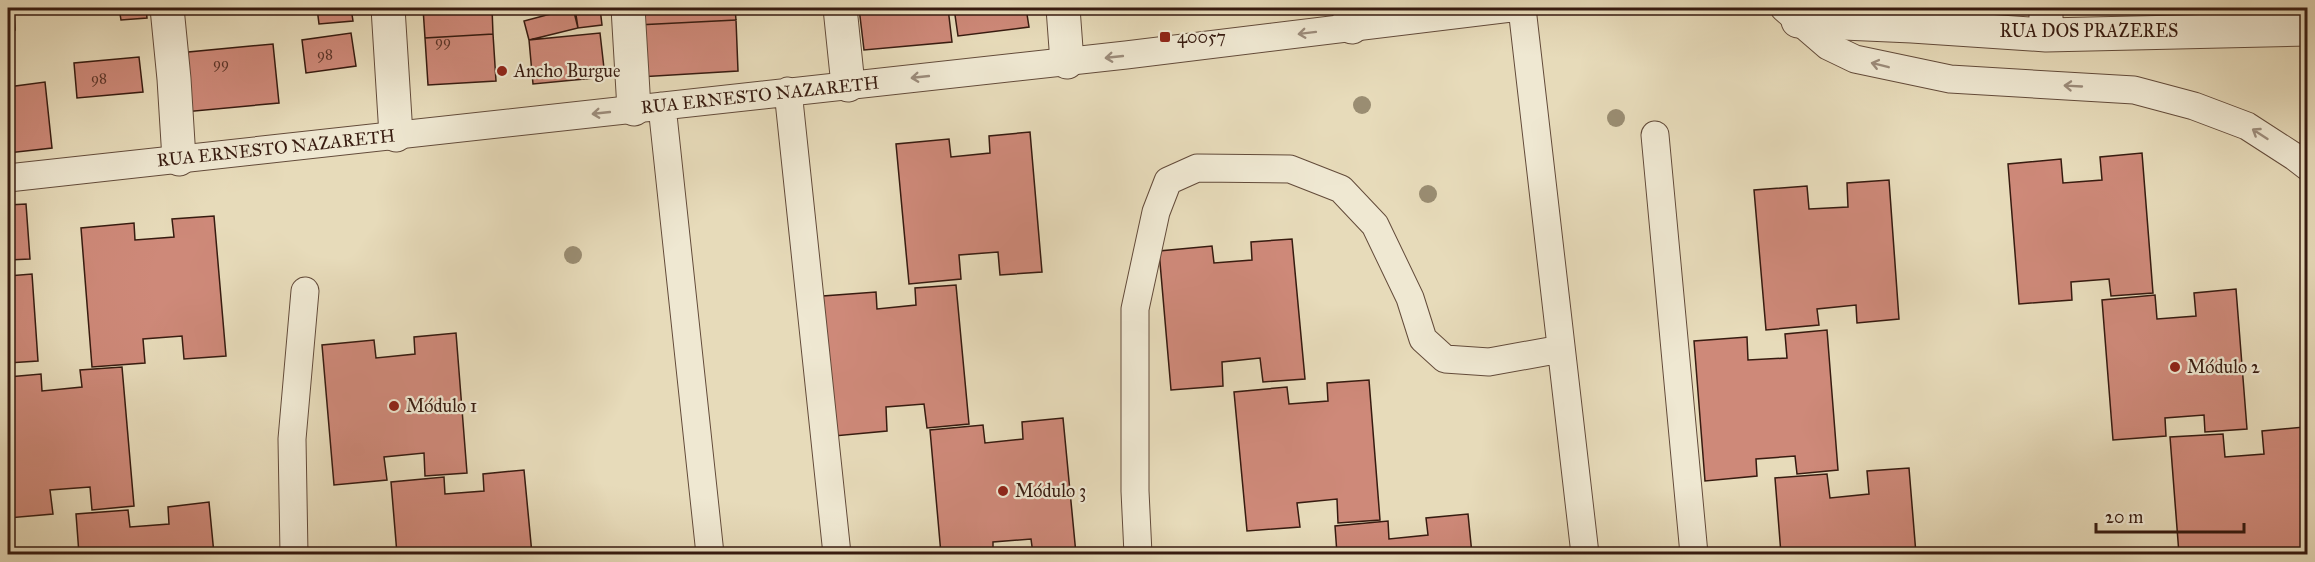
<svg xmlns="http://www.w3.org/2000/svg" width="2315" height="562" viewBox="0 0 2315 562" font-family="'IM FELL Great Primer',serif">
	<style>
		.building { fill: #ce8979; stroke: #371b10; stroke-width: 1.5 }
		.lines { fill: none; stroke-linecap: round; stroke-linejoin: round }
		.service-casing { stroke: #634b3a; stroke-width: 29 }
		.minor-casing { stroke: #634b3a; stroke-width: 35 }
		.service { stroke: #efe8d2; stroke-width: 27 }
		.minor { stroke: #efe8d2; stroke-width: 33 }
		.tree { fill: #9a8d72 }
		.oneway { stroke: #9c8c7b }
		.poi-dot { fill: #8f2418; stroke: #efe8d2; stroke-width: 2 }
		.labels { text-anchor: middle; dominant-baseline: central; stroke-width: 4.5; stroke-linejoin: round; paint-order: stroke }
		.number-label { font-size: 15px; fill: #5d362a }
		.street-label { font-size: 18px; fill: #371b10; stroke: #efe8d2 }
		.poi-label { font-size: 18px; fill: #371b10; stroke: #efe8d2; text-anchor: start }
	</style>
	<rect width="100%" height="100%" fill="#e7dbba"/>
	<filter id="stains"><feTurbulence type="fractalNoise" baseFrequency=".00333" numOctaves="4"/><feColorMatrix values="0 0 0 0 .2 0 0 0 0 .09 0 0 0 0 .02 0 0 0 .5 -.17"/></filter>
	<radialGradient id="worn" r=".72"><stop offset=".6" stop-color="#630" stop-opacity="0"/><stop offset="1" stop-color="#630" stop-opacity=".3"/></radialGradient>
	<!-- building -->
	<path class="building" d="M8,8H14L15,30H8Z
		M50,8H112V9L50,14Z
		M119,8H146L147,18L121,20Z
		M179,8H229V9L180,13Z
		M317,8H351L353,21L319,24Z
		M423,8H492L493,34L425,38Z
		M517,8H552L518,13Z
		M573,8L578,28L529,40L524,21Z
		M575,8H600L602,25L578,28Z
		M636,8H735L736,20L637,25Z
		M859,8H948L952,42L864,50Z
		M954,8H1026L1029,27L958,36Z
		M736,20L738,71L639,77L637,25Z
		M351,33L356,66L306,73L302,40Z
		M600,33L605,77L533,84L529,40Z
		M493,34L496,81L428,85L425,38Z
		M273,44L279,103L184,112L178,53Z
		M139,57L143,92L77,98L74,63Z
		M45,82L52,148L8,153V87Z
		M1030,132L1042,272L1000,275L998,252L959,255L961,279L909,284L896,144L949,139L951,157L990,153L989,136Z
		M2142,153L2153,293L2111,296L2109,279L2071,282L2072,300L2019,304L2008,164L2061,159L2063,183L2102,180L2100,157Z
		M1889,180L1899,319L1857,323L1856,305L1817,309L1819,325L1766,330L1754,190L1807,186L1809,209L1848,207L1847,183Z
		M26,204L30,259L8,260V205Z
		M214,216L226,356L184,359L182,336L143,339L145,363L92,367L81,228L134,223L135,240L174,237L172,219Z
		M1292,239L1305,379L1263,382L1260,358L1222,362L1223,386L1171,390L1159,251L1212,246L1214,263L1252,260L1251,242Z
		M32,274L38,361L8,363V276Z
		M956,285L969,424L927,428L924,404L886,407L887,431L834,436L823,296L876,292L877,309L916,305L915,288Z
		M2236,289L2247,429L2205,432L2204,415L2165,418L2166,436L2113,440L2102,300L2155,295L2157,319L2196,316L2194,293Z
		M1827,330L1838,470L1797,474L1795,456L1756,459L1757,476L1705,481L1694,341L1747,337L1748,360L1787,358L1785,334Z
		M456,333L467,473L425,476L424,453L384,457L387,480L334,485L322,345L374,340L376,358L415,354L414,337Z
		M122,367L134,506L92,510L90,487L50,490L53,514L8,518V377L41,374L42,391L82,387L80,370Z
		M1369,380L1380,520L1338,523L1337,499L1297,503L1300,527L1247,531L1234,392L1287,387L1289,404L1328,401L1327,383Z
		M1063,418L1076,554H1033L1031,539L993,542V554H941L930,430L983,425L985,443L1023,439L1022,422Z
		M2304,427L2308,471V554H2179L2170,437L2223,434L2225,457L2264,454L2262,431Z
		M1909,468L1916,554H1781L1775,478L1827,474L1830,498L1869,494L1867,471Z
		M524,470L532,554H397L391,482L444,477L445,494L484,491L483,474Z
		M209,502L214,554H79L76,514L128,510L130,527L169,524L168,507Z
		M1468,514L1472,554H1337L1335,526L1388,521L1389,539L1428,535L1426,518Z"/>
	<g class="lines">
		<defs>
			<path id="service" d="M1522,8L1585,554
				M1784,8L1828,46L1855,59L1950,79L2134,90L2194,106L2247,126L2295,157L2308,167
				M788,91L837,554
				M662,106L710,554
				M1655,135L1694,554
				M8,178L1126,55L1511,8
				M294,554L292,439L305,291
				M1138,554L1135,491V309L1156,212L1168,181L1197,168L1290,169L1341,189L1375,225L1410,298L1423,339L1445,359L1489,362L1561,349"/>
			<path id="minor" d="M167,8L174,79L179,159
				M388,8L396,135
				M628,8L634,109
				M840,8L848,85
				M1063,8L1067,62
				M1349,8L1352,27
				M2046,8V35
				M1798,21L1912,26L2046,35L2308,29"/>
		</defs>
		<!-- service casing -->
		<use href="#service" class="service-casing"/>
		<!-- minor casing -->
		<use href="#minor" class="minor-casing"/>
		<!-- service -->
		<use href="#service" class="service"/>
		<!-- minor -->
		<use href="#minor" class="minor"/>
	</g>
	<!-- trees -->
	<g class="tree">
		<circle cx="1362" cy="105" r="9"/>
		<circle cx="1616" cy="118" r="9"/>
		<circle cx="1428" cy="194" r="9"/>
		<circle cx="573" cy="255" r="9"/>
	</g>
	<!-- one-way arrows -->
	<defs><path id="oneway-shaft" d="M-6 0H5M1.5-3L5.5 0L1.5 3" fill="none" stroke-width="1.6" stroke-linecap="round" stroke-linejoin="round" transform="scale(1.5)"/></defs>
	<g class="oneway">
		<use href="#oneway-shaft" transform="translate(1307 33) rotate(173)"/>
		<use href="#oneway-shaft" transform="translate(1114 57) rotate(174)"/>
		<use href="#oneway-shaft" transform="translate(1880 65) rotate(-166)"/>
		<use href="#oneway-shaft" transform="translate(920 77) rotate(174)"/>
		<use href="#oneway-shaft" transform="translate(2073 86) rotate(-177)"/>
		<use href="#oneway-shaft" transform="translate(601 113) rotate(174)"/>
		<use href="#oneway-shaft" transform="translate(2260 134) rotate(-147)"/>
	</g>
	<!-- markers -->
	<g class="poi-dot">
		<rect x="1159" y="31" width="12" height="12" rx="3"/>
		<circle cx="502" cy="71" r="6"/>
		<circle cx="2175" cy="367" r="6"/>
		<circle cx="394" cy="406" r="6"/>
		<circle cx="1003" cy="491" r="6"/>
	</g>
	<g class="labels">
		<!-- number labels -->
		<g class="number-label">
			<text x="443" y="41">99</text>
			<text x="325" y="54">98</text>
			<text x="221" y="63">99</text>
			<text x="99" y="78">98</text>
		</g>
		<!-- street labels -->
		<g class="street-label">
			<text x="2089" y="31">RUA DOS PRAZERES</text>
			<text transform="translate(760 95) rotate(-6)">RUA ERNESTO NAZARETH</text>
			<text transform="translate(276 148) rotate(-6)">RUA ERNESTO NAZARETH</text>
		</g>
		<!-- poi labels -->
		<g class="poi-label">
			<text x="1177" y="37">40057</text>
			<text x="514" y="71">Ancho Burgue</text>
			<text x="2187" y="367">Módulo 2</text>
			<text x="406" y="406">Módulo 1</text>
			<text x="1015" y="491">Módulo 3</text>
		</g>
	</g>
	<!-- margin -->
	<rect width="2315" height="562" fill="none" stroke="#e7dbba" stroke-width="30"/>
	<rect x="9" y="9" width="2297" height="544" fill="none" stroke="#371b10" stroke-width="3"/>
	<rect x="15" y="15" width="2285" height="532" fill="none" stroke="#371b10" stroke-width="1.5"/>
	<!-- scale -->
	<path d="M2096 523v9h148v-9" fill="none" stroke="#371b10" stroke-width="3"/>
	<text x="2105" y="523" font-size="18" fill="#371b10" stroke="#efe8d2" stroke-width="4.5" paint-order="stroke">20 m</text>
	<rect width="100%" height="100%" filter="url(#stains)"/>
	<rect width="100%" height="100%" fill="url(#worn)"/>
</svg>
